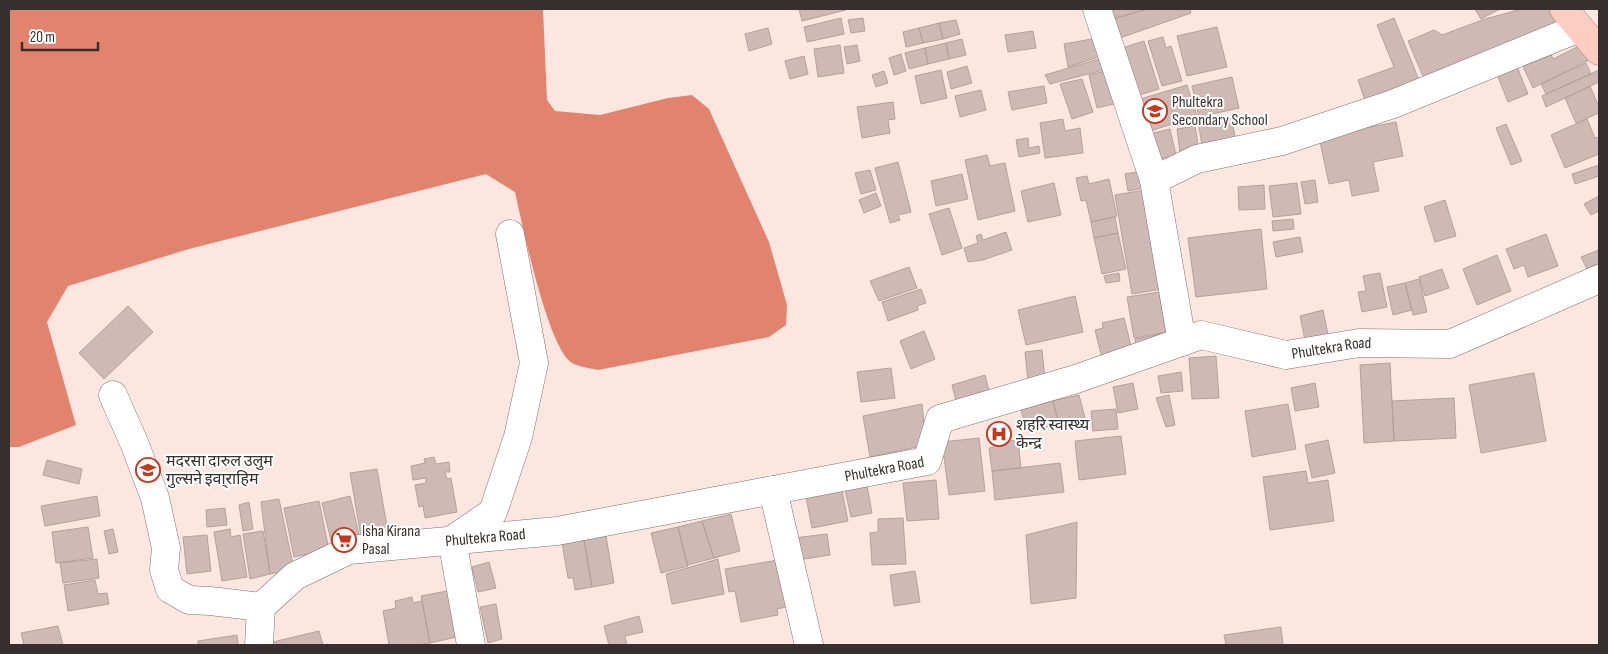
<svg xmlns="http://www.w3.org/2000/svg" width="1608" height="654" viewBox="0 0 1608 654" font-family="'Sofia Sans Condensed','Noto Sans Devanagari',sans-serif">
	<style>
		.water { fill: #e2836e }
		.building { fill: #cfb9b4; stroke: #b5a09c }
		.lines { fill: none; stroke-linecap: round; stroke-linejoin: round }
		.minor-casing { stroke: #826e6a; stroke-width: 29 }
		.major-casing { stroke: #b78074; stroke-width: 29 }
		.minor { stroke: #fff; stroke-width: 28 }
		.major { stroke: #fdcdc2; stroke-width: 28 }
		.labels { text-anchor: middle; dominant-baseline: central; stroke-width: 4; stroke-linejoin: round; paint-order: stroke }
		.poi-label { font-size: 16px; fill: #38302e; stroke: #fff; text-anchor: start }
		.street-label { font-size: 16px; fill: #38302e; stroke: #fff }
	</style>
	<rect width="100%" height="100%" fill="#fce6e0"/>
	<!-- water -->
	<path class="water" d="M9,9H543L547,100L555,111L600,115L668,98L692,95L709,109L769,242L787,305L786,325L769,337L598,370C590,368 579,367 572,363C548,349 522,223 515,192L486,174L189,249L68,286L47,322L76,425L19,447H9Z"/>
	<!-- building -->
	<path class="building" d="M799,9H846V10L802,21Z
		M1110,9H1147L1113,19Z
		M1147,9H1190L1191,13L1120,38L1113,19Z
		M1475,9H1500L1481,19Z
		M1522,9H1555L1562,24L1425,81L1408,41L1434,30L1442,35L1485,19Z
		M841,18L844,34L807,42L804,27Z
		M863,18L865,31L851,33L848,20Z
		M1394,18L1419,80L1365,100L1358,80L1394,67L1377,25Z
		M956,20L960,34L943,39L939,23Z
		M939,23L943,39L923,43L919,28Z
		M1217,27L1227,67L1187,76L1177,36Z
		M768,28L772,44L749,51L745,34Z
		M919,28L923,43L906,47L903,32Z
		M1033,31L1036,48L1008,52L1005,35Z
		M1163,37L1166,48L1171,46L1182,81L1162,86L1148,41Z
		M1097,38L1104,55L1068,67L1064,44Z
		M962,39L966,55L949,59L946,43Z
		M1144,41L1159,89L1136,96L1122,48Z
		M946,43L949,59L928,64L925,48Z
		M840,45L844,73L818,77L814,49Z
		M857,45L860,61L847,64L844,47Z
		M1581,45L1589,60L1533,88L1520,60L1548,47L1553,59Z
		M925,48L928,64L909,69L905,53Z
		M901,54L906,71L894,75L889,58Z
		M804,56L808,74L790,79L785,61Z
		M1105,57L1107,69L1050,84L1045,75Z
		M1586,63L1591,74L1546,94L1541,84Z
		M1516,64L1528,94L1508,102L1496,72Z
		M967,66L972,83L951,89L947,72Z
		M941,70L947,98L921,104L915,76Z
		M1110,70L1118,103L1097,108L1089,75Z
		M1599,70V82L1546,107L1542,96Z
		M884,71L888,83L876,87L872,75Z
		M1232,77L1239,108L1199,117L1192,86Z
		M1082,79L1093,112L1072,119L1060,84Z
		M1187,85L1197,116L1147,132L1137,100Z
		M1044,86L1047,103L1012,110L1008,92Z
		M1590,86L1599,107V113L1576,123L1565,98Z
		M981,90L986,110L960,117L955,96Z
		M893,102L895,119L888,120L890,133L862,138L857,107Z
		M1231,116L1237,146L1203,151L1198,122Z
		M1063,119L1065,131L1080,128L1083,153L1045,158L1040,123Z
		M1587,119L1595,138L1599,137V154L1565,168L1551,135Z
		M1396,122L1403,156L1373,162L1379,191L1352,196L1349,180L1329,184L1319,137Z
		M1506,124L1522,161L1511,165L1496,128Z
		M1195,126L1199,150L1180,153L1177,129Z
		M1170,129L1176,155L1156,160L1150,134Z
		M1028,138L1029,148L1039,146L1040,153L1019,157L1016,140Z
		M987,155L990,166L1005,163L1015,211L978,220L965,160Z
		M898,162L911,212L898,215L900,220L890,223L875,168Z
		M1599,165V176L1575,184L1572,174Z
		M870,170L876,190L861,194L855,173Z
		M1142,171L1145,188L1128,191L1125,174Z
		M962,174L968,199L936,206L931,181Z
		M1087,176L1089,184L1109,179L1117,216L1091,222L1086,200L1081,201L1076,178Z
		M1315,180L1318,202L1305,204L1301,182Z
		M1054,183L1061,215L1028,222L1021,191Z
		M1297,183L1301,214L1273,217L1269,186Z
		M1264,185L1265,209L1239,210L1238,187Z
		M1145,190L1162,289L1132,294L1115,195Z
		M876,193L881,206L864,213L859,200Z
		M1599,196V211L1591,215L1584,204Z
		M1445,200L1456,236L1435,242L1424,207Z
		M949,208L962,248L942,255L929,214Z
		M1115,217L1118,233L1094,238L1091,222Z
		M1293,219L1294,229L1273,231L1272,221Z
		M1261,229L1267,289L1196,297L1188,238Z
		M1006,232L1012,250L983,260L968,262L964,248L978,243L976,236L981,234L983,240Z
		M1118,233L1126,269L1102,274L1094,238Z
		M1546,234L1558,266L1528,277L1524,265L1514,269L1506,249Z
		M1300,237L1303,252L1276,257L1273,242Z
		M1599,250V263L1587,269L1581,257Z
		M1497,255L1511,291L1477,305L1463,269Z
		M909,267L917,288L879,301L870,281Z
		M1442,269L1449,288L1425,296L1419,277Z
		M1119,273L1120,281L1106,283L1104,276Z
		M1380,273L1387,307L1362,312L1358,292L1366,291L1363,276Z
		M1419,279L1427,312L1413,315L1405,283Z
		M1405,283L1412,310L1393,315L1387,287Z
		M921,289L926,303L917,306L918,310L888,321L882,302Z
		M1159,292L1166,332L1134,338L1127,297Z
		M1075,296L1083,332L1026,345L1018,310Z
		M128,306L153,332L104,379L79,353Z
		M1323,310L1328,335L1305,340L1300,316Z
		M1124,318L1133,354L1103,362L1095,330L1103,328L1102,323Z
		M924,331L935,359L911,369L900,341Z
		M1161,334L1162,344L1136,348L1135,339Z
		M1042,350L1045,380L1028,381L1025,352Z
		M1216,356L1219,398L1192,399L1189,358Z
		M1390,363L1394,441L1364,443L1360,365Z
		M891,368L895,398L861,402L857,372Z
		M1181,372L1183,391L1161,393L1158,376Z
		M1534,373L1546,441L1481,453L1469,385Z
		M985,375L989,391L956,401L952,385Z
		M1133,383L1138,409L1118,413L1113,387Z
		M1315,383L1319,407L1295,411L1291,388Z
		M1079,395L1085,418L1059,424L1053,401Z
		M1169,395L1175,425L1166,427L1156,398Z
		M1454,398L1456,438L1394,441L1392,401Z
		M1053,401L1059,424L1027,432L1021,410Z
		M922,404L926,445L870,457L863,416Z
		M1288,404L1296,449L1252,457L1245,411Z
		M1116,409L1118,429L1093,431L1091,411Z
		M1121,436L1126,474L1079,480L1075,441Z
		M979,438L985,491L949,495L942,442Z
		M1018,440L1021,468L992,471L989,448L994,447V443Z
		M1328,440L1335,473L1312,478L1305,445Z
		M434,457L436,464L449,462L450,472H445L447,479L451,478L457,512L425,518L423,506L419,507L415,485L426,483V478L413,480L411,466L425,463L424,459Z
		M47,460L82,469L79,484L43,475Z
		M1060,463L1064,492L995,500L992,471Z
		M377,469L389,538L362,543L350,473Z
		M1306,471L1308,483L1328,480L1334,521L1270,530L1263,477Z
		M866,480L872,513L851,517L844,485Z
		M936,480L939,519L907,521L903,483Z
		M841,485L848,521L812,528L805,492Z
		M97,496L100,516L45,526L41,506Z
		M350,496L361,543L333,549L322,503Z
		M279,499L294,569L270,574L261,502Z
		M319,501L329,550L294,557L284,508Z
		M249,502L253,529L243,531L239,505Z
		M225,508L227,525L207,527L206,510Z
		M731,514L740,551L714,558L702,521Z
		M903,518L906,564L872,565L870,533L878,532V519Z
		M702,521L714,558L687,565L678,527Z
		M1077,522L1076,598L1031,604L1026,535Z
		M88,527L93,558L56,563L52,532Z
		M678,527L688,566L661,573L651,533Z
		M113,529L118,552L109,554L104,531Z
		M230,529L231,537L240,535L247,577L222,581L214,532Z
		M263,531L270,574L250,579L243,534Z
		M827,534L830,555L798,560L794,538Z
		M207,535L211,571L187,574L183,537Z
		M606,536L614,583L592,587L584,540Z
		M584,540L592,587L575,590L573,578H568L562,543Z
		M97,559L99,578L63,583L60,563Z
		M718,559L724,594L672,604L666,574Z
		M778,560L786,607L777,609L778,615L741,622L735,591L729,592L725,569Z
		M489,562L496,588L478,592L472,567Z
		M915,571L920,602L894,606L890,575Z
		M95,580L98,594L107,593L109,604L68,611L64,585Z
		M452,590L461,636L430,643L421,596Z
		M412,597L413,603L422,601L430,643L416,645H389L383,611L396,608L395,601Z
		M496,604L502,639L488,643L480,607Z
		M639,616L643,632L625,636L627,645H609L604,626Z
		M58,626L63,645H24L21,633Z
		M1281,627L1283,645H1226L1224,635Z
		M319,631L323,645H274L273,642Z
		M237,635L238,645H198V641Z"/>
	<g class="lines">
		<defs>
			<g id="minor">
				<path d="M1097,9L1154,180L1182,342"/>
				<path d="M1154,180L1197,159L1282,141L1393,104L1579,28"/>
				<path d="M113,395L135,445L155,498L166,548L164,570L170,589L189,600L210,601L261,607"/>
				<path d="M773,490L809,645"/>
				<path id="s1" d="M259,645L261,607L295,576L349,550L557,531L927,461L940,419L1076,379L1201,335L1286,355L1359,343L1450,344L1599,279"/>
				<path d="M471,645L452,540L493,512L518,437L534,363L510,234"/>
			</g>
			<path id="major" d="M1564,9L1599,51"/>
		</defs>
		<!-- minor casing -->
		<use href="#minor" class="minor-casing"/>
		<!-- major casing -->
		<use href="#major" class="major-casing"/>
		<!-- minor -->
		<use href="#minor" class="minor"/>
		<!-- major -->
		<use href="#major" class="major"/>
	</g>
	<!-- icons -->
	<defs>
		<symbol id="school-ring" viewBox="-11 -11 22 22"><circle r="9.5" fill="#fff" stroke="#c4391d" stroke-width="1.5"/><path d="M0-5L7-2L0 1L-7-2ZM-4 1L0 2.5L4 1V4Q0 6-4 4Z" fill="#c4391d"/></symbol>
		<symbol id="hospital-ring" viewBox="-11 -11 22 22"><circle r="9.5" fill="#fff" stroke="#c4391d" stroke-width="1.5"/><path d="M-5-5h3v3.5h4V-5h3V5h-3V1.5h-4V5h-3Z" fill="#c4391d"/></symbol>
		<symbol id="supermarket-ring" viewBox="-11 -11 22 22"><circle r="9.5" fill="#fff" stroke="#c4391d" stroke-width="1.5"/><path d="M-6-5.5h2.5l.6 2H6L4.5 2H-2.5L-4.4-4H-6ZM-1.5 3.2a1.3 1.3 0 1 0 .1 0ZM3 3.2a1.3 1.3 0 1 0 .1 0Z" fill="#c4391d"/></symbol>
	</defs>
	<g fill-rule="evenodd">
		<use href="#school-ring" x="1141" y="97" width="28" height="28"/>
		<use href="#hospital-ring" x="985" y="420" width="28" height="28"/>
		<use href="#school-ring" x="134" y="456" width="28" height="28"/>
		<use href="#supermarket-ring" x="330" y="526" width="28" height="28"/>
	</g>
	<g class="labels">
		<!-- poi labels -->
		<g class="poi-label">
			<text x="1172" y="102">Phultekra<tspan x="1172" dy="18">Secondary School</tspan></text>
			<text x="1016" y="425">शहरि स्वास्थ्य<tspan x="1016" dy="18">केन्द्र</tspan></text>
			<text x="166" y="461">मदरसा दारुल उलुम<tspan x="166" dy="18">गुल्सने इवा्राहिम</tspan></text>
			<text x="362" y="531">Isha Kirana<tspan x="362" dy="18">Pasal</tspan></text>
		</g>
		<!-- street labels -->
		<g class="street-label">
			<text stroke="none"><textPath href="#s1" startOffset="1181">Phultekra Road</textPath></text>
			<text stroke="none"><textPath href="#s1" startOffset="686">Phultekra Road</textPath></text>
			<text stroke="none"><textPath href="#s1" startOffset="281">Phultekra Road</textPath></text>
		</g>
	</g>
	<!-- border -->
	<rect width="1608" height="654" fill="none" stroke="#38302e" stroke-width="20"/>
	<!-- scale -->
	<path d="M22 42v8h76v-8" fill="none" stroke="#38302e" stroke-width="2.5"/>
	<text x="30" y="42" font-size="15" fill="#38302e" stroke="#ffffff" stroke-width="4" paint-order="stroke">20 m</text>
</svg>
